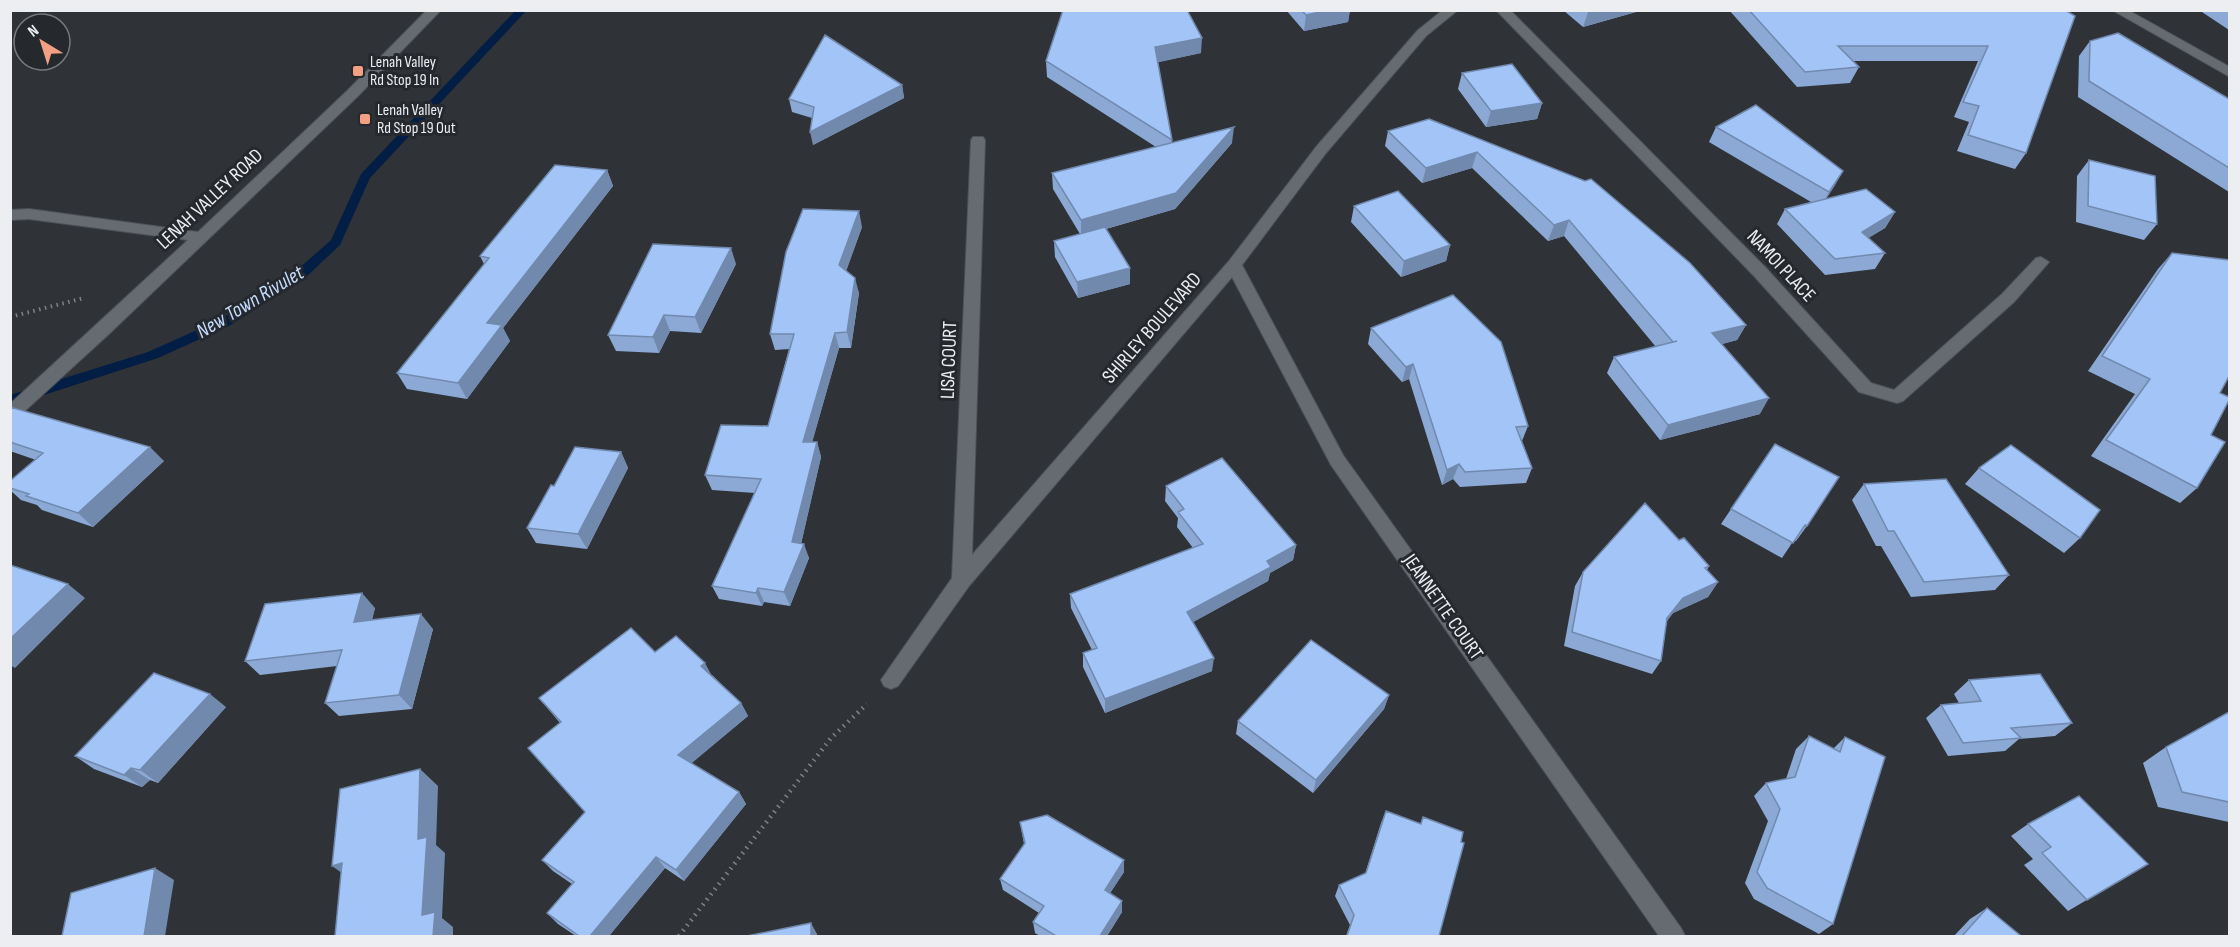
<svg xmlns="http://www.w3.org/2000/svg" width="2240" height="947" viewBox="0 0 2240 947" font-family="'Sofia Sans Condensed',sans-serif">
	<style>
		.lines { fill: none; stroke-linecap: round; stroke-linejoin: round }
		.stream { fill: #031e45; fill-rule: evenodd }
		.street-casing { stroke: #4e5157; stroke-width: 2 }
		.path-far1 { stroke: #7e8286; stroke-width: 4; stroke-dasharray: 1.5 4.5; stroke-linecap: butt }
		.path { stroke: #7e8286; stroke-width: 4.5; stroke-dasharray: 1.5 5; stroke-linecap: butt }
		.street { fill: #666b71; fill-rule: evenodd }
		.wall { fill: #8ba9d4 }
		.shaded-wall { fill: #7189ad }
		.building { fill: #a2c4f7; stroke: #7189ad; stroke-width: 1.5 }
		.poi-dot { fill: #f39f83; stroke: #25292e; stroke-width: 2 }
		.labels { text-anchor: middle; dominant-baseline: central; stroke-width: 6; stroke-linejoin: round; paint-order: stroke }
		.far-poi-label { font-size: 16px; fill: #eceef2; stroke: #25292e; text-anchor: start }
		.street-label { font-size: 20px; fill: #eceef2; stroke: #25292e }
		.water-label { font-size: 21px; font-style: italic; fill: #c5dcfe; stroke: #25292e }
	</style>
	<rect width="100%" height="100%" fill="#2f3338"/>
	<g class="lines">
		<!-- stream -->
		<path class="stream" d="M516,10H527L370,178L340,245L306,277L229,326L158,358L10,406V395L148,352L219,320L296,271L331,240L361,174Z"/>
		<defs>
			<path id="street" d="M427,10H441L357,97L110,333L16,419L10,420V404L188,240L29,219L10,220V210L29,209L198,232L347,91Z
				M1443,10H1458L1426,36L1326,153L1242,265L1343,455L1681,928L1685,936H1659L1331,465L1232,277L969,586L898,686L891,689L884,686L881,680L952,578L971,140L973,137H983L985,140L972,555L1229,261L1316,147L1418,30Z
				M1496,10H1510L1766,268L1871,383L1894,390L2002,294L2036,258L2041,257L2049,262L2014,302L1903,401L1897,403L1859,392L1754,276Z
				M2112,10H2128L2230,67V77Z"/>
		</defs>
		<!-- street casing -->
		<use href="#street" class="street-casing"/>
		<!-- path-far1 -->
		<path class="path-far1" d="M10,317L84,298"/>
		<!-- path -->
		<path class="path" d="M679,936L831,738L867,704"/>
		<!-- street -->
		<use href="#street" class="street"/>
	</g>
	<!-- wall -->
	<path class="wall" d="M1286,10H1350L1348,22L1304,31Z
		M1563,10H1643L1583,27Z
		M1729,10H2065L2026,153L2015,169L1957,151L1969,122L1954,117L1978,61H1853L1859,67L1850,83L1797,87Z
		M2199,10H2229V30Z
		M2090,41L2229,99V192L2078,97L2079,56Z
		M1201,53L1158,62L1172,143H1232L1175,209L1106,229L1130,268V284L1078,298L1055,257L1054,241L1080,234L1053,189L1052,173L1156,147L1047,77L1046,61Z
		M1462,73L1542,103L1537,119L1486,127L1458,89Z
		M902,85L904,98L813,145L812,118L792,112L789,99Z
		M1429,119L1746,325L1737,340L1722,344L1760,414L1660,440L1607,373L1614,357L1656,347L1564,236L1548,241L1472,168L1422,183L1385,146L1388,131Z
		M1716,127L1843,171L1826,199L1895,212L1885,228L1868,238L1885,253L1875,269L1825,275L1777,224L1785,209L1811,202L1709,142Z
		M2089,160L2157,224L2144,240L2076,222L2077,176Z
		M607,170L613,186L503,328L510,341L467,399L407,389L397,373L484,264L480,256Z
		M1354,206L1450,245L1446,261L1401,277L1351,222Z
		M862,227L846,271L859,293L851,348H839L812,442H817L821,457L801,544L809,558L790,606L764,602L762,606L719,599L712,586L755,493L712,490L705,475L768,426L789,349L775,350L770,334Z
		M2172,253L2220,393L2211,435L2197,488L2180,503L2091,456L2135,394L2088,371L2158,269Z
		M736,264L701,333L670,331L659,353L616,351L608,335Z
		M1371,328L1528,426L1522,441L1532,468L1526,483L1460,487L1453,479L1442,485L1409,379L1402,382L1368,344Z
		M10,407L164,461L93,527L42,510L37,505L21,500L10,490V481L36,460L10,451Z
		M1775,444L1807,526L1796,541L1794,540L1782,558L1721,524Z
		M621,452L628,468L587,549L536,543L527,528Z
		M1979,468L2080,538L2064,553L1965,484Z
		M1864,484L2009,575L1995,590L1911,597L1881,546H1876L1852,500Z
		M1166,486L1296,545L1293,560L1270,573L1268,581L1193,622L1212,671L1105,713L1083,667V653L1092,650L1071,608L1070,594L1193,548L1177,527L1178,518L1165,501Z
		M1679,540L1709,566L1707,570L1718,582L1708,597L1673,613L1667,621L1661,661L1652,674L1564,646L1575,586L1583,572Z
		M375,608L372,620L433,629L412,709L339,716L325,703L337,666L260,675L245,661Z
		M655,652L712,675L741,703L748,716L691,763L739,792L746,804L684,881L665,868L609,936H576L558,924L547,913L572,884L553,871L542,860L585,812L528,748L560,723L539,698Z
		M1969,680L2072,723L2055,736L2019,739L2005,751L1948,756L1926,718L1941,705L1959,703L1954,694Z
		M1389,695L1384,709L1313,793L1236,734L1238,721Z
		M226,707L158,783L150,780L142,787L94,769L75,756Z
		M2229,712V822L2158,807L2143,763L2166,747Z
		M1809,736L1833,749L1845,737L1833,924L1819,934L1754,899L1745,883L1768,821L1754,796L1766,783L1786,779L1796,749Z
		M1386,811L1420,824L1423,817L1439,936H1346L1350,925L1335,896L1339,885L1365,874L1381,823Z
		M1020,822L1124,860V872L1110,893L1122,912L1107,936H1040L1035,933L1033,922L1039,913L1003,890L1000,879L1024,844Z
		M2028,824L2148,864L2068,911L2024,865L2033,859L2011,836Z
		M1987,908L2021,936H1954L1970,919Z"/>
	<!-- shaded-wall -->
	<path class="shaded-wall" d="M1329,10H1350L1348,22L1304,31L1306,15Z
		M1592,10H1643L1583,27L1588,12Z
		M1202,38L1201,53L1155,63V47Z
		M902,85L904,98L813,145L810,132Z
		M1542,103L1537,119L1486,127L1491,111Z
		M1234,127L1232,143L1175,209L1081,236V220Z
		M1477,152L1472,168L1422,183L1426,168Z
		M607,170L613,186L503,328L510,341L467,399L458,383L487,323Z
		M1843,171L1834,187L1820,208L1829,192Z
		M859,211L862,227L843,280L839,265Z
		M1895,212L1885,228L1852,248L1862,232Z
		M1569,220L1564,236L1548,241L1554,225Z
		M1450,245L1446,261L1401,277L1404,261Z
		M731,248L736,264L701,333L695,317Z
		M1130,268V284L1078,298L1077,282Z
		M855,278L859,293L851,348L847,332Z
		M664,315L670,331L659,353L653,337Z
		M1746,325L1737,340L1704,349L1712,333Z
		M835,333L839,348L808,457L803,442Z
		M1413,364L1409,379L1402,382L1406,367Z
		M1769,398L1760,414L1660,440L1668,425Z
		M817,442L821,457L798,557L792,542Z
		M150,447L164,461L93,527L78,513Z
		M621,452L628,468L587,549L578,534Z
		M1459,464L1453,479L1442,485L1447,470Z
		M804,544L809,558L790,606L784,592Z
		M1296,545L1293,560L1270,573L1268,581L1186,626L1187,612L1267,561Z
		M1718,582L1708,597L1673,613L1658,632L1667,618L1683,598Z
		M68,584L85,598L15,668L10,665V639Z
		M758,588L764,602L762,606L756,593Z
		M362,593L375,608L367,636L354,622Z
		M421,614L433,629L412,709L399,695Z
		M1214,658L1212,671L1105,713V699Z
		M705,663L712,676L701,666Z
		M210,694L226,707L158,783L140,770Z
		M1389,695L1384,709L1313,793L1316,780Z
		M741,703L748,716L686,768L678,755Z
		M131,768L150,780L142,787L124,775Z
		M420,769L438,786L436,845L445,853L442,918L453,927V936H433L422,915L418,839Z
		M739,792L746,804L684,881L676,870Z
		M656,857L665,868L609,936H590Z
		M1124,860V872L1105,901V890Z
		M342,863L353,881L332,866Z
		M155,868L174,880L165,936H144Z
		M1122,901V912L1107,936H1100Z
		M811,923L817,934V936H811Z"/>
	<!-- building -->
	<path class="building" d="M1063,10H1187L1202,38L1155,47L1172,140L1046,61Z
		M1301,10H1329L1306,15Z
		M1749,10H2065L2075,16L2026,153L1968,135L1979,106L1963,102L1988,46H1838L1859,67L1805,72Z
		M2118,33L2229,99V168L2089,81L2090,41Z
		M825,35L902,85L810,132L814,107L789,99Z
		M1512,64L1542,103L1491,111L1462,73Z
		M1756,105L1843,171L1829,192L1716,127Z
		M1429,119L1585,181L1591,179L1690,263L1746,325L1712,333L1769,398L1668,425L1614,357L1677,341L1673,342L1569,220L1554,225L1477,152L1426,168L1388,131Z
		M1234,127L1176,193L1081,220L1052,173Z
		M2089,160L2155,176L2157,224L2088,206Z
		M555,165L607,170L487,323L502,325L458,383L397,373L489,258L480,256Z
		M1866,189L1895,212L1862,232L1885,253L1835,259L1785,209Z
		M1398,191L1450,245L1404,261L1354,206Z
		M803,209L859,211L839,265L855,278L847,332L835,333L803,442H817L792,542L804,544L784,592L758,588L756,593L712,586L761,479L705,475L721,425L768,426L794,334H770L786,252Z
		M1105,227L1130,268L1077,282L1054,241Z
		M653,244L731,248L695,317L664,315L653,337L608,335Z
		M2172,253L2229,260V376L2220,393L2229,397V400L2211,435L2225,442L2197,488L2106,440L2150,379L2102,356Z
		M1453,295L1501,342L1528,426L1516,427L1532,468L1465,472L1459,464L1447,470L1413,364L1406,367L1371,328Z
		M10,407L150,447L78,513L26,496L29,494L10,488V481L43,453L10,442Z
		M1775,444L1839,477L1807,526L1805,525L1793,543L1731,509Z
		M2011,445L2100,510L2080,538L1979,468Z
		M575,447L621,452L578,534L527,528L551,485L554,486Z
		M1222,458L1296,545L1267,561L1271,567L1187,612L1214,658L1105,699L1083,653L1097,648L1070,594L1203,544L1178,512L1184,509L1166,486Z
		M1946,479L2009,575L1924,582L1894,531H1888L1864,484Z
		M1645,503L1679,540L1684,538L1709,566L1705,568L1718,582L1683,598L1667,618L1661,661L1572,632L1583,572Z
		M10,565L68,584L10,639Z
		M362,593L354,622L421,614L399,695L325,703L342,650L245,661L265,604Z
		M631,628L655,652L676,636L705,663L701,666L741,703L678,755L739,792L676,870L656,857L590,936H579L547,913L574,882L542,860L585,812L528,748L561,722L539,698Z
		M1311,640L1389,695L1316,780L1238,721Z
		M154,673L210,694L140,770L131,768L124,775L75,756Z
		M2040,674L2072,723L2011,728L2021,738L1963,743L1941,705L1981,701L1969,680Z
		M2229,712V802L2182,792L2166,747Z
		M1809,736L1840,752L1845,737L1885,757L1833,924L1767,888L1757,872L1780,809L1766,783L1795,777Z
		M420,769L418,839L427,837L422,915L435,912L433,936H335L342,863L332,866L340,789Z
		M2079,796L2148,864L2087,900L2042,853L2051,847L2028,824Z
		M1386,811L1421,824L1423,817L1463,832L1461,842L1464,843L1439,936H1347L1354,915L1339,885L1366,873Z
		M1047,815L1124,860L1105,890L1122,901L1100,936H1056L1033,922L1044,906L1000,879L1025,843L1020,822Z
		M155,868L144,936H62L71,893Z
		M1987,908L2021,936H1962Z
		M811,923V936H747Z"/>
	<!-- markers -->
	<g class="poi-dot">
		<rect x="352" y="65" width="12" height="12" rx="3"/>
		<rect x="359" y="113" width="12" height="12" rx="3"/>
	</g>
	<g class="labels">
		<!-- far-poi labels -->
		<g class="far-poi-label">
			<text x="370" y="62">Lenah Valley<tspan x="370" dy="18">Rd Stop 19 In</tspan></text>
			<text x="377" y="110">Lenah Valley<tspan x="377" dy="18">Rd Stop 19 Out</tspan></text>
		</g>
		<!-- street labels -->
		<g class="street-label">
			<text transform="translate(210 199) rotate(-43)">LENAH VALLEY ROAD</text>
			<text transform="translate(1781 266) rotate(47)">NAMOI PLACE</text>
			<text transform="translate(1152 328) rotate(-49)">SHIRLEY BOULEVARD</text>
			<text transform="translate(949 360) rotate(-88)">LISA COURT</text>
			<text transform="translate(1443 607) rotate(55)">JEANNETTE COURT</text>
		</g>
		<!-- water labels -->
		<g class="water-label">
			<text transform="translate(250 302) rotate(-31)">New Town Rivulet</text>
		</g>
	</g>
	<!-- border -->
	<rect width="2240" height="947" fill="none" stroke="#eceef2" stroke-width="24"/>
	<!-- north arrow -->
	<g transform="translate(42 42) rotate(322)"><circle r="28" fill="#25292e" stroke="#75787c" stroke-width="1.5"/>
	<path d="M0-4.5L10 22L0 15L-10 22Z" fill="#f39f83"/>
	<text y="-9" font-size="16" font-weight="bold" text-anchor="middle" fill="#eceef2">N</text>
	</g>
</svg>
